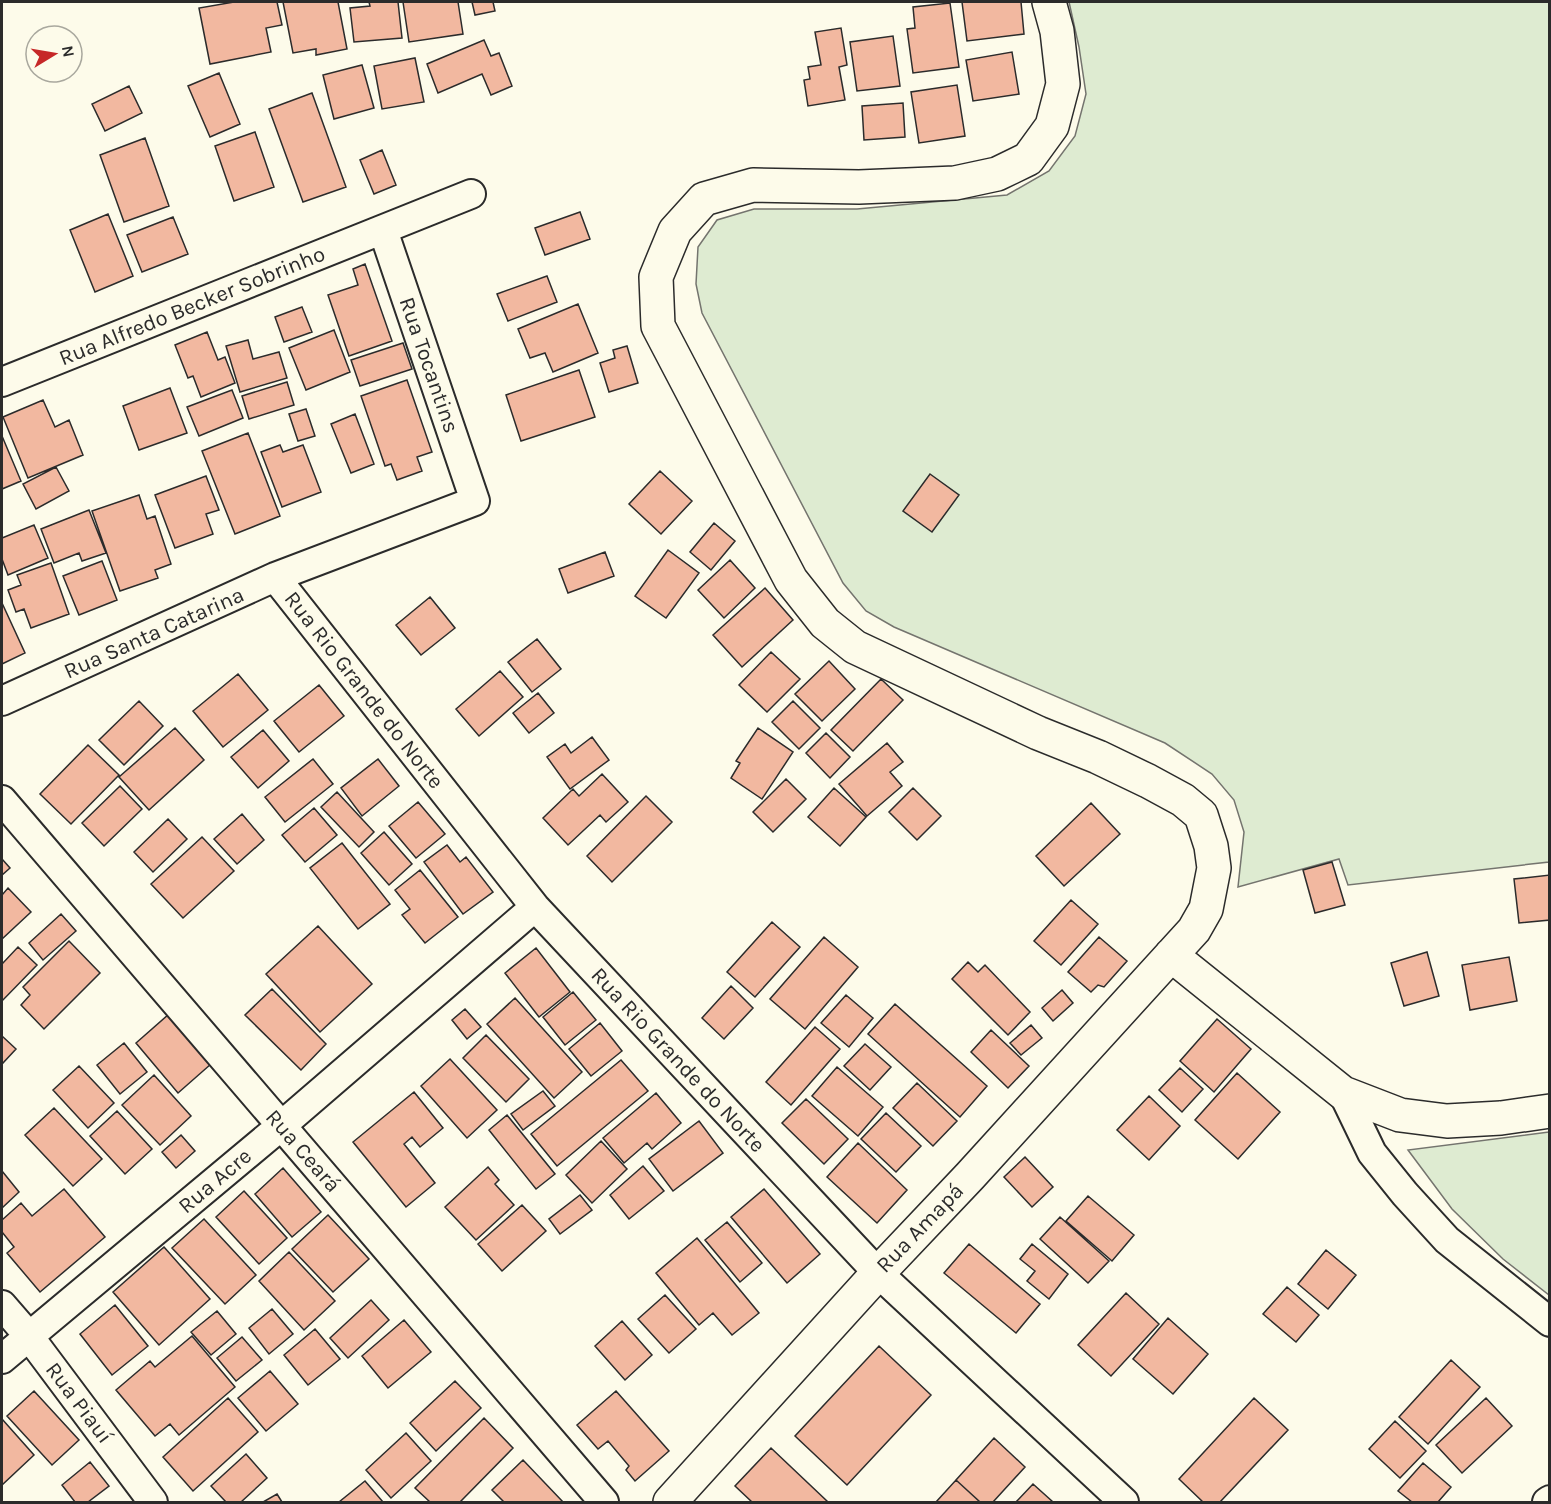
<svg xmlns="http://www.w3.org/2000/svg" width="1551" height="1504" viewBox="0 0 1551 1504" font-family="Karla,sans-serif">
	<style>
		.green { fill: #deebd1; stroke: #74746e; stroke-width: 1.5 }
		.building { fill: #f2b8a0; stroke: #2b2b2b; stroke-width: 1.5 }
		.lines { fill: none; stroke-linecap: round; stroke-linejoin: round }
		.street-casing { stroke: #2b2b2b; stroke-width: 32 }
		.secondary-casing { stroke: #2b2b2b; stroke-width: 36 }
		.street { stroke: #fdfbea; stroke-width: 28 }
		.secondary { stroke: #fdfbea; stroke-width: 33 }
		.labels { text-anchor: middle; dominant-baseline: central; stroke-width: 4.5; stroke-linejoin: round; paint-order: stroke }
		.street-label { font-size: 22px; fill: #2b2b2b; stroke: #fdfbea }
	</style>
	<rect width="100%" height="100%" fill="#fdfbea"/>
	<!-- green -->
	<path class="green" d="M1069,2H1549V862L1348,885L1339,859L1238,887L1244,832L1234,800L1212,774L1165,743L894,627L866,611L843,583L702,313L696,284L698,247L717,220L754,209H857L1007,195L1049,171L1075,136L1086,94L1079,47Z
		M1549,1132H1550L1549,1295L1503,1259L1452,1209L1408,1150Z"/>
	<!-- building -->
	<path class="building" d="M234,2H277L282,25L266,28L271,52L210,64L199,8Z
		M283,2H338L347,49L316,55V49L293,53Z
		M369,2H398L402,38L354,42L350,8L370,6Z
		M403,2H458L463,34L409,42Z
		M472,2H493L495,11L475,15Z
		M962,2H1021L1024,34L967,41Z
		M950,3L959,67L913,73L907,29L915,28L913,7Z
		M841,28L847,65L839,67L845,100L808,106L804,80L810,79L808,67L821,65L815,32Z
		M893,36L900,86L857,91L850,42Z
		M484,40L491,56L499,53L512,86L491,95L482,74L438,93L427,64Z
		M1012,52L1019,94L973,101L966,60Z
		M415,58L424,102L382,109L374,66Z
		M362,65L374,108L334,119L323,75Z
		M219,73L240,124L210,137L188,86Z
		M957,85L965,136L919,143L911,92Z
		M129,86L142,113L105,131L92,104Z
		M312,93L346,187L303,202L269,109Z
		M903,103L905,137L864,140L862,106Z
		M255,132L274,187L234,201L215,146Z
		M145,138L169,206L124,222L100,155Z
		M382,150L396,185L374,194L360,160Z
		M580,212L590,239L545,255L535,228Z
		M108,214L133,276L95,292L70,230Z
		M173,217L188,254L142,272L127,235Z
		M365,264L392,341L349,356L328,295L358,285L353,269Z
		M547,276L557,302L508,321L497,294Z
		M578,304L598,353L553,372L545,353L530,358L518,329Z
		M302,307L312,332L284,342L275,317Z
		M334,330L350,372L306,390L289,348Z
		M207,332L218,360L225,357L235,383L201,397L193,376L188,378L175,345Z
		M248,340L253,359L279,352L287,378L240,392L226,346Z
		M403,343L412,369L360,386L351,360Z
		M627,346L638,383L609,392L600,363L615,358L613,350Z
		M579,370L595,417L521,441L506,395Z
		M407,380L432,452L417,457L422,471L397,480L391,464L385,466L361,396Z
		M287,382L294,405L249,419L242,396Z
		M170,388L187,433L139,450L123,406Z
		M232,390L243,418L199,436L187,407Z
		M43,400L55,427L69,420L83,455L28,478L3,417Z
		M306,409L315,436L298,441L289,414Z
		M355,414L374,464L351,473L331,424Z
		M248,433L280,516L235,534L202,451Z
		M2,436L21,481L2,489Z
		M280,445L283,452L303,445L321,492L282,507L261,452Z
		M56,467L69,491L36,509L23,484Z
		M660,471L692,501L661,534L629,504Z
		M930,474L959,495L932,532L903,511Z
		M206,476L219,510L206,514L213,534L175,548L155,495Z
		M139,495L147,519L155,516L171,564L155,570L158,578L120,591L92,511Z
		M89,510L106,553L82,561L79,553L54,563L41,529Z
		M714,523L735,541L711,570L690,552Z
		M34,525L48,558L8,575L2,559V538Z
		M668,550L699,573L666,618L635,596Z
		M605,552L614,576L568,593L559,569Z
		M730,560L755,588L724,618L698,590Z
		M102,561L117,600L79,615L63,576Z
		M51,563L69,614L31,628L24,609L16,612L8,590L21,585L17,575Z
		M765,588L793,620L742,667L713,635Z
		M430,597L455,628L421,655L396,625Z
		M2,603L25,653L2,664Z
		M537,639L561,669L532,692L508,662Z
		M771,652L800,679L767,712L739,685Z
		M829,661L855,689L822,721L795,694Z
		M500,671L523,697L479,736L456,709Z
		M238,674L268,710L223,747L193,711Z
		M881,679L903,700L853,751L831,730Z
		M319,685L344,716L299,752L274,721Z
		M538,693L554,713L529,733L513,713Z
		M139,701L163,726L124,765L99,740Z
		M793,701L820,728L799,749L772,722Z
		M175,728L204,760L149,810L119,777Z
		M758,728L793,752L762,799L731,778L740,763L736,761Z
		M263,730L289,761L258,788L231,757Z
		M826,733L850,757L830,778L806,753Z
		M592,737L609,760L570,789L547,757L565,744L571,753Z
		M887,743L903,762L890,772L902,786L867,816L839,784Z
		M88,745L119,775L71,824L40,794Z
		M313,759L333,784L285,822L265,797Z
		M378,759L399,786L362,816L341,788Z
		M602,774L628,802L606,822L600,815L568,845L543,818L573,789L579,796Z
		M786,779L806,799L773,832L753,812Z
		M120,786L142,809L104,846L82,823Z
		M834,788L866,817L840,846L808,817Z
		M913,788L941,816L917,840L889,812Z
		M337,792L374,832L359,847L321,807Z
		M646,796L672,822L612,882L587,856Z
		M418,802L445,834L416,858L389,826Z
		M1091,803L1120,834L1064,886L1036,856Z
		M314,808L337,835L305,862L282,835Z
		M242,814L264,840L237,864L214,839Z
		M168,819L187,839L153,872L134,852Z
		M384,832L412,864L389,885L361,853Z
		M202,837L234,871L183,918L151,884Z
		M342,843L390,904L358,929L310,868Z
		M447,845L460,862L466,857L493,892L463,914L424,862Z
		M2,859L10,868L2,875Z
		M1332,862L1345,905L1315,913L1303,870Z
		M420,870L458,917L425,943L402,915L410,909L395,890Z
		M1550,875V920L1519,923L1514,879Z
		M8,888L31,912L2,939V895Z
		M1071,900L1098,924L1061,965L1034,941Z
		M61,914L76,931L43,960L29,943Z
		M772,922L800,947L755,997L727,972Z
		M318,926L372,984L320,1032L266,974Z
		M824,937L858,967L805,1029L770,999Z
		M1099,937L1127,961L1104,987L1098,985L1091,992L1068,972Z
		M69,941L100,973L44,1029L21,1005L30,995L23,987Z
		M18,947L37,965L2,1001V964Z
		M536,948L570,992L539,1017L505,973Z
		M1427,952L1439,996L1404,1006L1391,963Z
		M1509,957L1517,1001L1470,1010L1462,965Z
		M968,962L978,972L985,965L1030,1012L1008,1035L952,979Z
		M731,986L753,1008L724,1039L702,1018Z
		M272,989L326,1044L301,1070L245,1015Z
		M1062,990L1073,1003L1053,1021L1042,1008Z
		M573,992L596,1020L565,1045L543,1017Z
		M846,995L873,1018L849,1047L821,1023Z
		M515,998L582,1072L554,1098L487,1024Z
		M895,1004L987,1086L960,1117L868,1034Z
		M465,1009L481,1027L467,1039L452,1020Z
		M169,1014L211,1064L178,1093L136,1043Z
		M1217,1019L1251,1049L1214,1092L1180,1061Z
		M600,1023L622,1051L591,1076L569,1049Z
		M1031,1025L1042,1038L1021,1055L1010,1043Z
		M815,1027L840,1049L791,1105L766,1082Z
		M991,1030L1029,1066L1008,1088L971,1052Z
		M486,1035L529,1079L506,1102L463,1058Z
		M2,1036L16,1049L2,1064Z
		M124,1043L147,1072L120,1094L97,1065Z
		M865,1044L891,1067L870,1090L844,1066Z
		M450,1059L497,1110L467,1138L421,1086Z
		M621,1060L648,1091L557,1166L531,1134Z
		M79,1066L114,1103L88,1128L53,1090Z
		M837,1067L883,1107L858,1136L812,1096Z
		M1180,1068L1203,1089L1182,1112L1159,1090Z
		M1237,1073L1280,1112L1238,1159L1195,1120Z
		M154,1075L191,1116L160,1145L122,1105Z
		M917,1083L957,1121L933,1146L893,1108Z
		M543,1091L555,1106L523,1130L511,1114Z
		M414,1092L443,1128L420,1147L412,1137L404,1144L435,1183L406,1207L353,1142Z
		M656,1093L681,1123L652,1149L647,1143L624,1163L603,1138Z
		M1149,1096L1180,1126L1149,1160L1117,1130Z
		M806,1099L848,1139L824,1164L782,1123Z
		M54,1108L102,1159L73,1186L25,1135Z
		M117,1111L152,1149L125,1174L90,1136Z
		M886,1113L921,1146L896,1172L861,1139Z
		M507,1115L555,1174L536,1189L489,1130Z
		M699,1121L723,1153L673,1191L649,1159Z
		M181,1135L195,1151L176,1168L162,1152Z
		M601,1141L627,1169L592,1203L566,1175Z
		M858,1143L907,1190L877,1223L827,1177Z
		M1025,1157L1053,1187L1032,1207L1004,1177Z
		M643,1166L664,1191L629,1219L610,1195Z
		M488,1167L499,1180L495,1184L514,1205L476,1240L445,1207Z
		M283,1168L321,1212L292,1237L255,1194Z
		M2,1171L19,1192L2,1208Z
		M64,1189L105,1237L40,1292L7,1253L14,1247L2,1232V1220L21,1203L32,1216Z
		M764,1189L820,1254L787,1283L731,1217Z
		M244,1191L287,1238L259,1264L216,1217Z
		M580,1195L592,1210L560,1234L549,1219Z
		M1088,1196L1134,1235L1112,1261L1066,1221Z
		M522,1205L546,1231L502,1271L478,1244Z
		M328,1215L369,1259L333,1292L292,1249Z
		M1060,1217L1109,1261L1088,1283L1040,1239Z
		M204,1219L256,1275L225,1304L172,1248Z
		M727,1222L762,1263L740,1282L705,1240Z
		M697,1238L759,1313L732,1335L713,1313L699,1325L656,1273Z
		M969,1244L1040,1304L1016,1333L944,1273Z
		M1032,1244L1068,1274L1049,1299L1027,1281L1035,1271L1020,1259Z
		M164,1247L210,1299L159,1345L113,1292Z
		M1326,1250L1356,1275L1328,1309L1298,1284Z
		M289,1252L335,1301L304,1330L259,1281Z
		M1287,1287L1319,1315L1296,1342L1263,1314Z
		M1126,1293L1159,1324L1111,1376L1078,1345Z
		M665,1295L696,1329L669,1353L638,1319Z
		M371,1300L389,1320L348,1358L330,1338Z
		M115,1305L148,1346L112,1375L80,1334Z
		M272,1309L293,1334L269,1354L249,1328Z
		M217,1311L236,1334L211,1355L191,1332Z
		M1168,1318L1208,1354L1173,1394L1133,1359Z
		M404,1320L431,1352L388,1388L362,1356Z
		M622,1321L652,1355L625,1380L595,1346Z
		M315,1329L340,1359L308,1385L284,1355Z
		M192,1336L235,1387L179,1435L170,1424L155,1436L116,1390L150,1361L155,1367Z
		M242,1337L262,1360L236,1381L217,1358Z
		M879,1346L931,1395L847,1485L795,1436Z
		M1451,1360L1480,1387L1428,1444L1399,1417Z
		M270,1371L298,1404L266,1431L238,1398Z
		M455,1381L481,1408L436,1451L410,1423Z
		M34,1391L79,1440L52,1465L7,1416Z
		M616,1391L669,1451L635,1481L626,1470L629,1466L608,1441L598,1449L577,1425Z
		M228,1398L258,1432L193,1491L163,1457Z
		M1254,1398L1288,1430L1220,1502H1203L1179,1479Z
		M1486,1398L1512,1426L1462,1473L1436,1445Z
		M484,1418L513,1448L460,1502H430L415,1488Z
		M2,1419L34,1455L2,1485Z
		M1395,1421L1426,1451L1400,1478L1369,1449Z
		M406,1433L431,1461L391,1498L366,1470Z
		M994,1438L1025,1467L993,1502H980L956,1480Z
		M771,1448L828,1502H752L735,1486Z
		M246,1454L267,1478L241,1502H226L211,1486Z
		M523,1460L563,1502H504L492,1490Z
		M90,1462L109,1486L88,1502H75L62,1485Z
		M1423,1463L1451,1487L1438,1502H1412L1398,1491Z
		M956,1480L980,1502H936Z
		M365,1481L383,1502H339Z
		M1033,1484L1053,1502H1016Z
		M277,1494L282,1502H263Z"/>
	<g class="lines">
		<defs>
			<path id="street" d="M2,382L471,194
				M275,577L535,907L878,1273L1124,1502
				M2,701L275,577L475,501L383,230
				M2,800L604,1502
				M1343,1093L1372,1153L1405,1194L1447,1240L1550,1322
				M2,1305L28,1335L153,1502
				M2,1359L281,1126L535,907
				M1547,1502L1550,1500"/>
			<path id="secondary" d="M1171,955L1343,1093L1400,1115L1447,1121L1501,1118L1550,1111
				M670,1502L878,1273L970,1176L1194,930L1206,909L1214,868L1211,846L1201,815L1183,800L1148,781L1098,757L1038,733L855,647L825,623L791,580L658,326L656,277L675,231L704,199L753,185L859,187L955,183L997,174L1028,159L1052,126L1063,84L1057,31L1049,2"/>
		</defs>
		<!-- street casing -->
		<use href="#street" class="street-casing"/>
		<!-- secondary casing -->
		<use href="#secondary" class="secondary-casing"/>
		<!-- street -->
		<use href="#street" class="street"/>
		<!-- secondary -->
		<use href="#secondary" class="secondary"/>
	</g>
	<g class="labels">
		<!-- street labels -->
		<g class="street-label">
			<text transform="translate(192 306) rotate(-22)">Rua Alfredo Becker Sobrinho</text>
			<text transform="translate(429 365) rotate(71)">Rua Tocantins</text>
			<text transform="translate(154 633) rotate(-24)">Rua Santa Catarina</text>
			<text transform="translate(364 690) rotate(52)">Rua Rio Grande do Norte</text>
			<text transform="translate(678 1060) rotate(47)">Rua Rio Grande do Norte</text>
			<text transform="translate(303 1151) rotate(49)">Rua Ceará</text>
			<text transform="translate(215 1181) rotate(-40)">Rua Acre</text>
			<text transform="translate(920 1228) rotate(-46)">Rua Amapá</text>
			<text transform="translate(79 1403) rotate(53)">Rua Piauí</text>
		</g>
	</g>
	<!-- border -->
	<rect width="1551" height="1504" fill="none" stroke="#2b2b2b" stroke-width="6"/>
	<!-- north arrow -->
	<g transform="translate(54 54) rotate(79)"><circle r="28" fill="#fdfbea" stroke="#a9a89e" stroke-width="1.5"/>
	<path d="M0-4.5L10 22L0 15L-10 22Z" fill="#c62828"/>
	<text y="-9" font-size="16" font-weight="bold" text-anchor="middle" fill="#2b2b2b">N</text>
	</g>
</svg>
